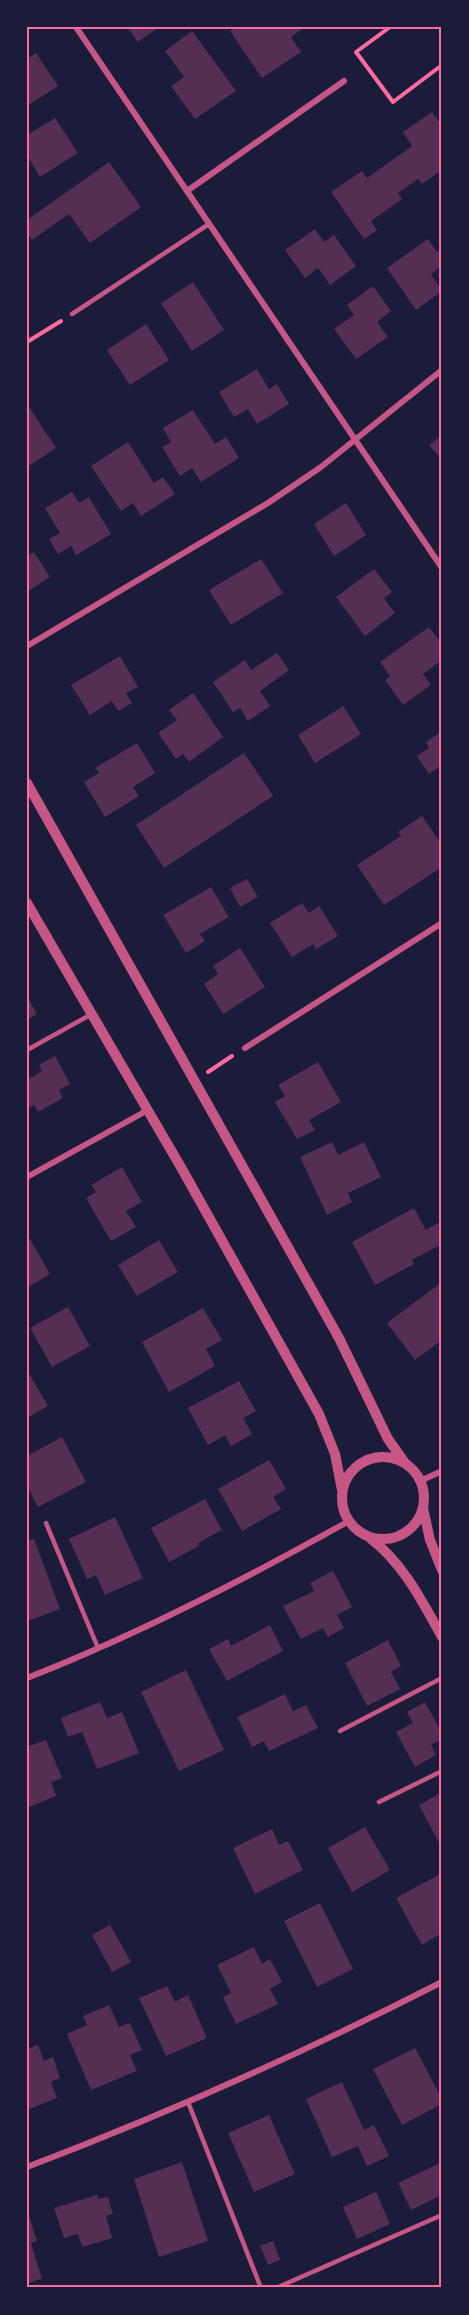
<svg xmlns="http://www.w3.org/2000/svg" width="469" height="2315" viewBox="0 0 469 2315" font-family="Jost,sans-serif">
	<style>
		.building { fill: #542f53 }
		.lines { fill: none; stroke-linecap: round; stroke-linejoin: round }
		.path { stroke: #ff6b9d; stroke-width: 4 }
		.service { stroke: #c65784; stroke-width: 4.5 }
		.minor { stroke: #c65784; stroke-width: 6 }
		.tertiary { stroke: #c65784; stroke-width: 10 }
		.neatline { fill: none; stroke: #ff6b9d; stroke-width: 2 }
	</style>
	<rect width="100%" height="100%" fill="#1b1b3a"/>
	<!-- building -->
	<path class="building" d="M127,27H159L138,42Z
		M237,27H305L291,37L301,52L262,78L230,31Z
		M192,31L236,91L195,119L171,86L184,77L165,51Z
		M36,53L58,86L27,106V59Z
		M432,112L442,126V170L422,184L418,179L398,193L402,199L371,221L377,230L364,239L331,192L362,171L367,178L412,146L403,132Z
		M55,118L78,153L40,177L27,155V135Z
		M109,162L141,207L90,243L69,214L32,240L27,233V220Z
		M315,229L324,242L334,235L356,266L330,285L318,268L305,278L285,250Z
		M428,239L437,252L442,249V266L431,274L442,291L416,310L387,268Z
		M193,282L224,330L192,351L161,303Z
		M373,286L391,311L377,322L388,337L356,359L334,329L354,315L347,305Z
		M146,324L169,360L130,385L107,350Z
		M257,369L269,389L277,384L289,404L257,424L248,409L234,417L219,392Z
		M27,404L56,448L27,467Z
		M193,410L215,444L226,437L239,458L201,482L192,468L180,476L162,447L171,442L163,428Z
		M442,435V460L429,445Z
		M128,442L154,483L163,477L175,494L141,516L133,503L121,511L91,466Z
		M72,492L79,503L89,497L111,534L76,555L71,546L58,554L49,539L60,533L45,508Z
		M346,503L366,535L334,556L314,524Z
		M34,552L50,577L27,592V556Z
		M261,559L283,593L231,625L209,590Z
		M374,569L392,592L384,598L395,613L365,636L336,597Z
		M429,627L442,644V660L423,674L431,685L403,705L385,680L390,676L380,662Z
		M277,653L289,670L260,691L270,706L248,721L240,708L233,712L213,682L245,660L251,670Z
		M120,656L138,687L126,693L132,703L118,711L112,701L90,715L71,685Z
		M193,693L223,737L189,762L183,754L176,759L158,733L177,720L169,710Z
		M343,706L361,734L315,763L298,735Z
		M442,731V765L429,774L417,756L429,748L426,742Z
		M137,743L155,773L133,787L139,796L105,817L84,782L99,773L95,768Z
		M244,753L273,796L164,868L136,825Z
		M422,816L442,845V867L384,905L357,865L401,836L398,832Z
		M247,879L258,897L240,907L230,888Z
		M211,887L229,917L200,934L205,941L186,953L163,915Z
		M302,903L309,913L319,906L338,936L316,949L313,944L292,957L270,923Z
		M240,948L265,987L223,1014L204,984L218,974L213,966Z
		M27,996L37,1014L27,1020Z
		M55,1056L70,1084L59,1090L63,1098L38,1112L34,1105L27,1109V1080L42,1071L39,1065Z
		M318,1062L341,1102L309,1120L315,1130L297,1139L275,1102L285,1096L278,1085Z
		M332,1142L338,1155L364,1142L381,1177L348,1193L352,1202L327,1215L300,1157Z
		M122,1167L142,1202L126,1211L136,1227L111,1241L86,1198L96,1192L91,1185Z
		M414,1208L426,1230L438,1223L442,1232V1244L412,1260L414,1264L375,1285L352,1242Z
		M27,1234L50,1274L27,1288Z
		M159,1240L178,1272L137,1296L118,1265Z
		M442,1282V1340L415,1360L387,1323Z
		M68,1307L90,1346L52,1367L30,1328Z
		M203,1308L222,1340L206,1349L215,1366L169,1392L142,1342Z
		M27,1370L48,1406L27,1418Z
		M239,1381L256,1411L243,1418L252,1434L231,1446L225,1435L208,1445L188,1408Z
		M62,1437L86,1482L38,1507L27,1486V1456Z
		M269,1460L286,1489L273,1497L281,1509L242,1531L218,1489Z
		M205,1499L222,1530L198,1543L199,1546L169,1562L151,1528Z
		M115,1517L143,1578L105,1595L96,1575L87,1579L69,1539Z
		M34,1539L60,1609L27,1621V1541Z
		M333,1571L352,1607L337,1615L344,1628L328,1637L323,1628L301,1639L283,1606L314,1591L310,1583Z
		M270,1625L283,1651L227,1681L209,1649L228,1639L231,1646Z
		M388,1640L401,1666L391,1672L400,1689L367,1706L345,1663Z
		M186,1670L224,1750L179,1771L141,1692Z
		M285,1694L293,1711L306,1705L318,1728L269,1751L264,1741L252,1747L237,1717Z
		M100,1702L107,1718L122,1712L139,1753L97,1769L82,1732L68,1737L61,1718Z
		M425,1702L442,1733V1739L431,1745L436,1755L415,1767L396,1732L413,1723L407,1712Z
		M46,1740L62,1778L51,1782L56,1796L27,1808V1741L29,1746Z
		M442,1792V1842L439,1843L419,1805Z
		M365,1827L390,1870L352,1892L328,1848Z
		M272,1829L279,1845L288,1841L303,1870L255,1894L233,1848Z
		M442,1873V1933L422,1945L396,1898Z
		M320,1903L353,1969L317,1987L284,1921Z
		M110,1925L131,1962L112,1972L92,1935Z
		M254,1947L262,1964L270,1959L282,1982L270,1989L278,2004L236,2024L223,1997L231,1993L217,1965Z
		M167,1986L175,2002L188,1995L207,2038L166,2056L139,1998Z
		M109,2005L119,2027L130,2023L142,2050L130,2055L137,2071L91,2090L67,2034L87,2025L83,2016Z
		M38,2045L44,2061L53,2057L60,2078L51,2082L57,2098L27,2110V2049Z
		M415,2048L442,2099V2104L402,2125L373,2069Z
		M342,2082L364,2130L374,2125L389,2156L367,2166L358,2146L332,2157L306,2099Z
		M269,2115L295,2174L254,2192L228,2133Z
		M182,2162L208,2241L159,2257L134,2179Z
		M442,2162V2195L411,2210L398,2183Z
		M376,2192L390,2224L357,2239L343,2207Z
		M97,2195L98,2199L108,2197L113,2214L106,2216L112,2238L82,2247L78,2234L64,2238L54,2208Z
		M27,2216H29L37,2241L31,2243L42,2279L27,2283Z
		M273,2241L280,2260L268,2265L260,2246Z"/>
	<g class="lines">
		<!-- path -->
		<path class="path" d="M390,27L356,52L393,102L442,65
			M27,342L61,321
			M208,1072L232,1056"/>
		<!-- service -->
		<path class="service" d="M72,314L209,224
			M27,1050L90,1015
			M46,1523L98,1648
			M340,1731L442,1678
			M379,1802L442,1771
			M188,2102L261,2288
			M276,2288L442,2215"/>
		<!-- minor -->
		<path class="minor" d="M76,27L442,568
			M187,191L344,81
			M27,646L268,503L321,467L442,370
			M245,1048L442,923
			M27,1177L148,1110
			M420,1481L442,1471
			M27,1678C139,1634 245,1579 349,1521
			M27,2167C169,2113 307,2051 442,1982"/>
		<!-- tertiary -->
		<path class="tertiary" d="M27,783L339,1338L388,1439L405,1463
			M27,903L182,1169L319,1414L335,1454L342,1490
			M342 1498a41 41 0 1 1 82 0a41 41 0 1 1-82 0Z
			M423,1508L430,1540L442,1570
			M370,1538C403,1563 422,1601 442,1637"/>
	</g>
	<!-- border -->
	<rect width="469" height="2315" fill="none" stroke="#1b1b3a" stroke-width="57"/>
	<rect x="28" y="28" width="412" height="2258" class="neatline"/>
</svg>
